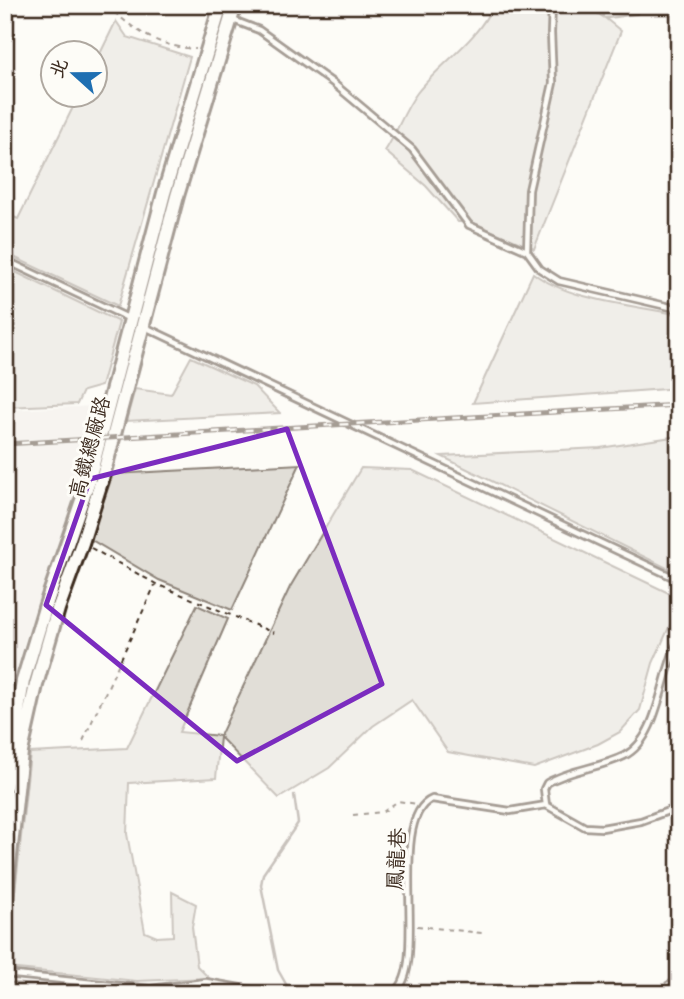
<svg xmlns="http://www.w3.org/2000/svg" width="684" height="999" viewBox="0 0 684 999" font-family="'Patrick Hand','LXGW WenKai TC',sans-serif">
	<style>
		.built { fill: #efece7 }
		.green { fill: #e1ded7; stroke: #8e847a; stroke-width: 2 }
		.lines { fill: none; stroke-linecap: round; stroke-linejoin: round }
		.stream { stroke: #887d74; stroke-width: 2.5 }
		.river { stroke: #bbb4ad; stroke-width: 16 }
		.lane-casing { stroke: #3b2a1e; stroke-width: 10 }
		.secondary-casing { stroke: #3b2a1e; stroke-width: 18 }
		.path { stroke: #3b2a1e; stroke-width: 2; stroke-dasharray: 5 5; stroke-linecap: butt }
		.lane { stroke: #fdfcf7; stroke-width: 4.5 }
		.secondary { stroke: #fdfcf7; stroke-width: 12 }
		.rail-casing { stroke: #3b2a1e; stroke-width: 5 }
		.rail { stroke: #fdfcf7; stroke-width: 2.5; stroke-dasharray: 8; stroke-linecap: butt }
		.marked { fill: none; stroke: #7b2cbf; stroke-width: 5; stroke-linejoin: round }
		.labels { text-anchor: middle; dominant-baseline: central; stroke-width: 6; stroke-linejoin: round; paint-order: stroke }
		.street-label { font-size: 21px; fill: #3b2a1e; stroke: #fdfcf7 }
	</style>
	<rect width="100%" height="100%" fill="#fdfcf7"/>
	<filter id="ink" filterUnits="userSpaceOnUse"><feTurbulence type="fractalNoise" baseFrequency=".0143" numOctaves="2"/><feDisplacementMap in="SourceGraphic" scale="14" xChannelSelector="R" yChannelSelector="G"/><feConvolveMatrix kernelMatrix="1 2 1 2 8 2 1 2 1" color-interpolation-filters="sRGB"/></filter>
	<g filter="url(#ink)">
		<!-- built -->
		<path class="built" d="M94,406L72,505L26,637L5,710V410Z"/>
		<!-- green -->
		<path class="green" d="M493,5H585L603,17L604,5H640L637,14C625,15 616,18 605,18L621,31L534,249L472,222H458L426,186L385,151C397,133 404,110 417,93C441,63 478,40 493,5Z
			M116,21L127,37L190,57L118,306L5,253V213L18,219L79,95L94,94L95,64Z
			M5,267L119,322L101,386L83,391L77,404L5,407Z
			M533,273C570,301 634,305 679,315V388L473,403Z
			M191,357L254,386L280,413L126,421L135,389L171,394Z
			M679,436V574L441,456L600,448Z
			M300,464L232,610L159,580L90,539L113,474Z
			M361,468L412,470L675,596L678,607L653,663L640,710L620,732L598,744L534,768L448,752L412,700L373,726L329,768L279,798L220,737L216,778L129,783L127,834L145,932L157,937L173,936L172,892L196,904L192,927L197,966L209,978L137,981L7,968L30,753L127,748L197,605L228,619L179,732L220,736L290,587Z
			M5,982L123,994H5Z"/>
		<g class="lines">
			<!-- stream -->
			<path class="stream" d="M291,993L278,970L261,885L263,874L298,823L294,795"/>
			<!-- river -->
			<path class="river" d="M676,5L679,21"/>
			<defs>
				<path id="lane" d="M552,5L551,33L553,83L529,190L527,251L540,269L559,281L679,309
					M233,20L259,30L333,83L412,149L469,225L527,251
					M5,260L128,318
					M145,327L679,580
					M546,805L544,789L547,783C571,769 600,768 624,756C660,738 661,672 679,640
					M5,974L150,989L206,982L264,992L389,994
					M391,994C433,978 384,819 432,799L510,811L546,805L585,827L602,828L641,821L679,807"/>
				<path id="secondary" d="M5,786L23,681L45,608L88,483L164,193L221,5
					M5,903L21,752L36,685L58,609L82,543L103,476L177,196L235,5"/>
			</defs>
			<!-- lane casing -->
			<use href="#lane" class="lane-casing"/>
			<!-- secondary casing -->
			<use href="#secondary" class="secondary-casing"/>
			<!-- path -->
			<path class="path" d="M107,5C134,31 158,47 196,49
				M91,548L156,584L274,633
				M83,741L155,585
				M353,815L383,812L398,801L418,804
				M417,926L482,933
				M648,994L679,974"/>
			<!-- lane -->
			<use href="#lane" class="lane"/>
			<!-- secondary -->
			<use href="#secondary" class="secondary"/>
			<defs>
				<path id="rail" d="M5,444L679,405"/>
			</defs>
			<!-- rail casing -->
			<use href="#rail" class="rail-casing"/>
			<!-- rail -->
			<use href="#rail" class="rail"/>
		</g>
	</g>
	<!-- marked area -->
	<path d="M0 0H684V999H0ZM287,429L382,684L237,761L46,605L90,479Z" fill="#fdfcf7" fill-opacity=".55" fill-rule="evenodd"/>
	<path class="marked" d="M287,429L382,684L237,761L46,605L90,479Z"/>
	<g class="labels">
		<!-- street labels -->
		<g class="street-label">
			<text transform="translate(89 447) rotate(-75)">高鐵總廠路</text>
			<text transform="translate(396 859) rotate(-87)">鳳龍巷</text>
		</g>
	</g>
	<!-- margin -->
	<rect width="684" height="999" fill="none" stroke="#fdfcf7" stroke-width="28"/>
	<rect x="14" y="14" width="656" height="971" fill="none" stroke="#3b2a1e" stroke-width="2.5" filter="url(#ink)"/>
	<!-- north arrow -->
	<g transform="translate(74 74) rotate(291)"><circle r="33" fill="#fdfcf7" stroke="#afa8a0" stroke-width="2"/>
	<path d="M0-5L12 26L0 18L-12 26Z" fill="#1f6fb2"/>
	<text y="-10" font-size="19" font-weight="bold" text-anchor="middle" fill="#3b2a1e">北</text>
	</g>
</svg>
